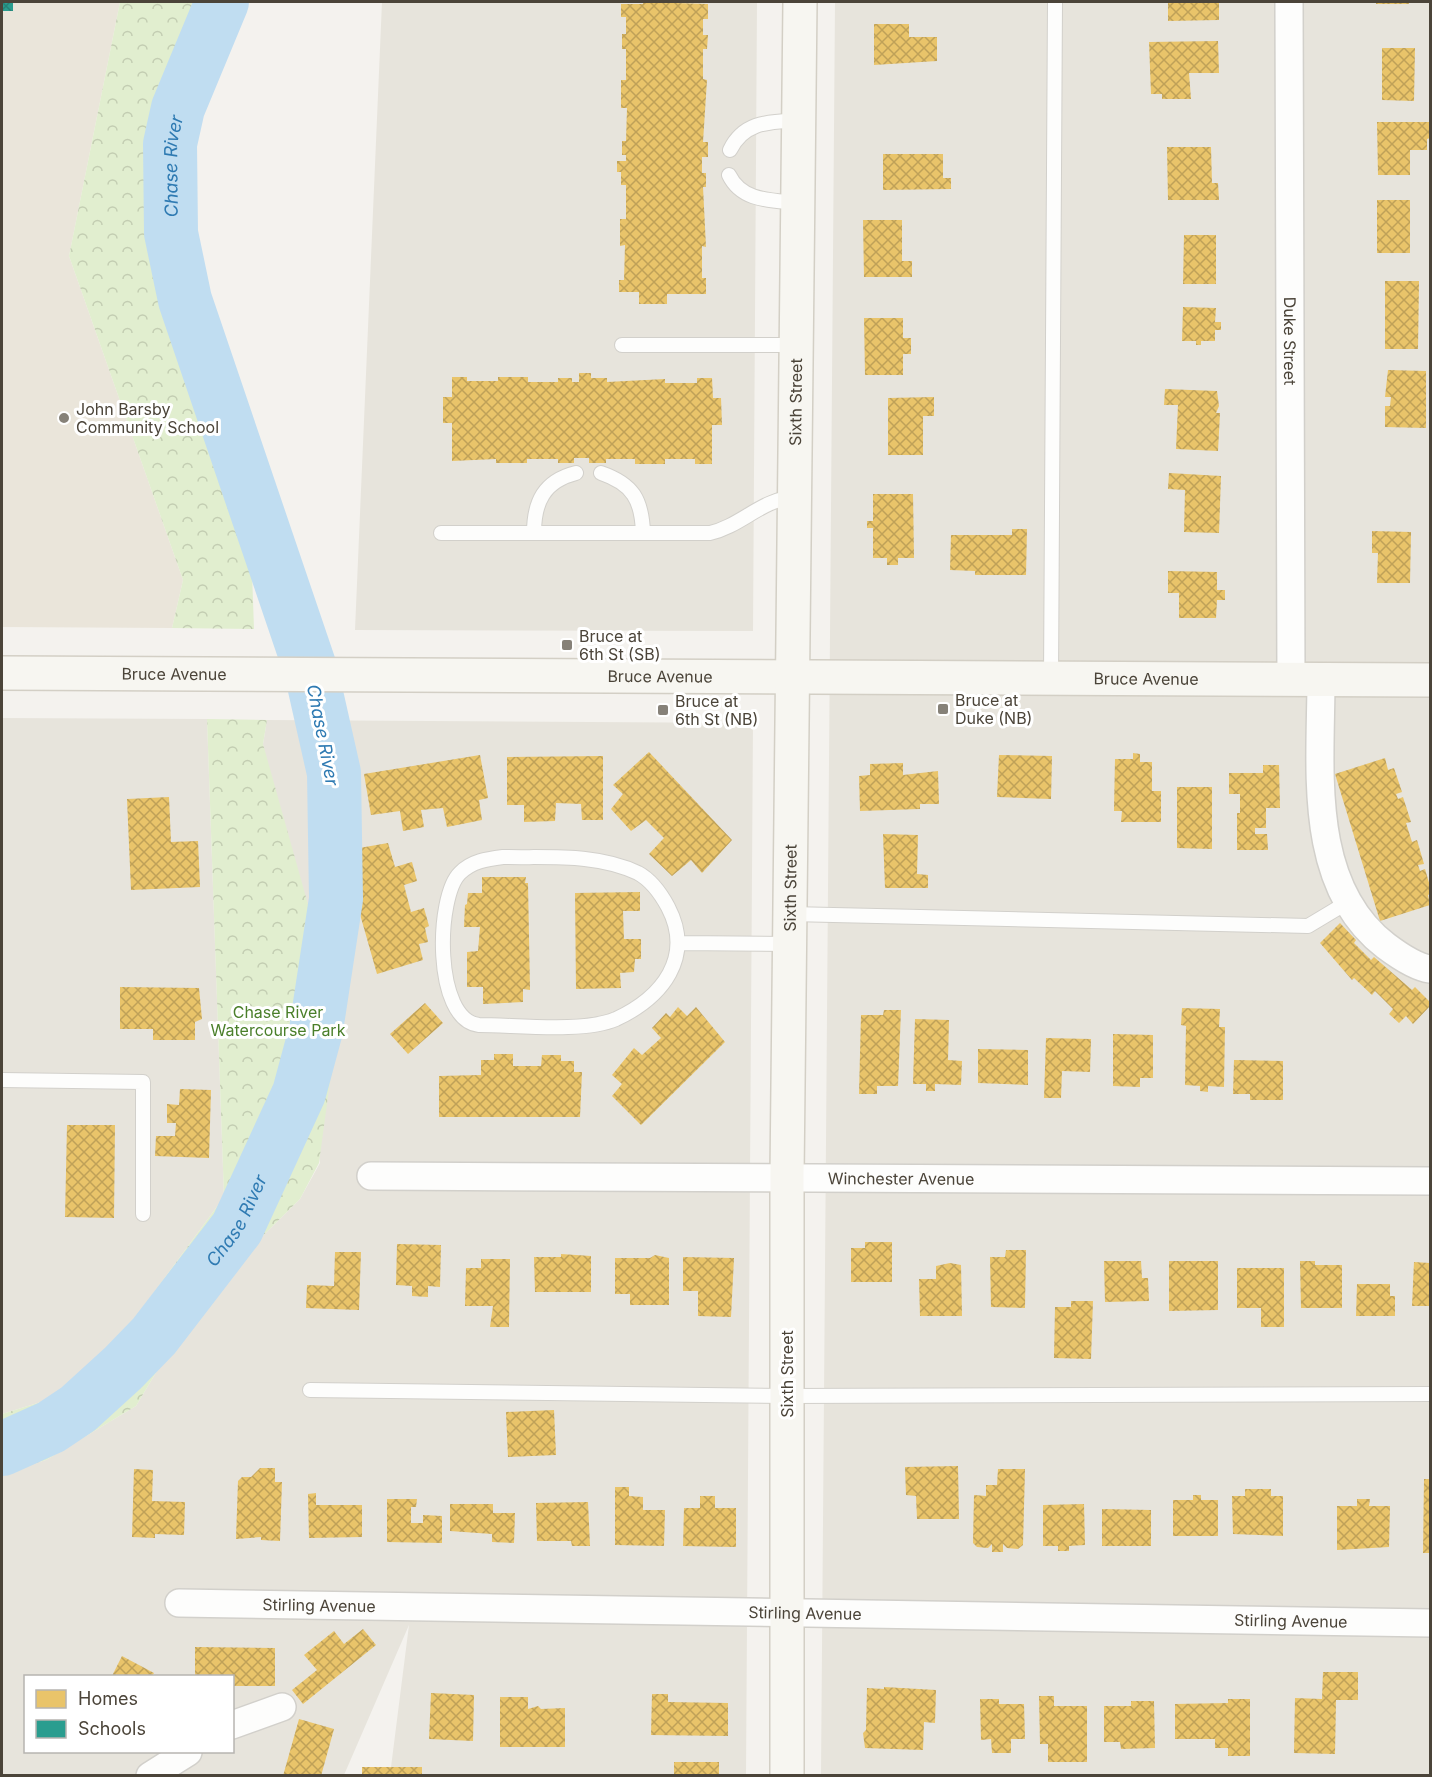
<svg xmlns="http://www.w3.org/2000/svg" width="1432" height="1777" viewBox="0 0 1432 1777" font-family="Inter,sans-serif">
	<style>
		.residential { fill: #e7e4dc; fill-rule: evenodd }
		.education { fill: #eae5da }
		.park { fill: url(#park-crowns) }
		.homes { fill: url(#homes-cross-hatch) }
		.schools { fill: url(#schools-cross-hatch) }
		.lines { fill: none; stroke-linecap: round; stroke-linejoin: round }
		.river { stroke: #c0ddf1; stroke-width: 54 }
		.lane-casing { stroke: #d2d0cb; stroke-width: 16 }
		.street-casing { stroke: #d2d0cb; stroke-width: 30 }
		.secondary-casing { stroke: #d3cfc5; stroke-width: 36 }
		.lane { stroke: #fdfdfc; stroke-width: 14 }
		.street { stroke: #fdfdfc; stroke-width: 27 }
		.secondary { stroke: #f7f6f1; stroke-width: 33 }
		.poi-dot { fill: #868178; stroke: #fff; stroke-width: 2 }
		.labels { text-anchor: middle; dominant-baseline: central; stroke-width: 6; stroke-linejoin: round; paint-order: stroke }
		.street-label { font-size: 16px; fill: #4b4439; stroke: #fff }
		.poi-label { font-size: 16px; fill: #4b4439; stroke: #fff; text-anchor: start }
		.park-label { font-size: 16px; fill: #4a7f2a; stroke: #fff }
		.water-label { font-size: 18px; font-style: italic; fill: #2e7ab2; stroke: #fff }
	</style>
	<defs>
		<pattern id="park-crowns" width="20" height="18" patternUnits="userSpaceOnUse" patternTransform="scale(1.5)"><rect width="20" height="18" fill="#e1eecf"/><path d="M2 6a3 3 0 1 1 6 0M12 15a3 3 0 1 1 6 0" fill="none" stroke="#c3cdb2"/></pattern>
		<pattern id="homes-cross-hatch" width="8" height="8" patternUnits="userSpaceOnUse" patternTransform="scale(1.5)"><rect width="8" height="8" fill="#e9c46a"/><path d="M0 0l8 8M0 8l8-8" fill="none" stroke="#bfa158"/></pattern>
		<pattern id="schools-cross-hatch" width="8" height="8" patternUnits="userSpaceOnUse" patternTransform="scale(1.5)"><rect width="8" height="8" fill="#2a9d8f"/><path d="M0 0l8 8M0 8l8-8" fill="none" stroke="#268276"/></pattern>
	</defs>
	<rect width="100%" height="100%" fill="#f4f2ee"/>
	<!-- residential -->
	<path class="residential" d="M382,2H757L753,631L355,630Z
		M835,2H1430V1775L821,1776Z
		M2,718L207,719L224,1197L83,1389L2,1414Z
		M267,720L753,723L746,1775H390L409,1625L344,1775L2,1776V1473L46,1460L136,1406L201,1297L300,1199L320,1163L263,744ZM26,1676H232V1752H26Z"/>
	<!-- education -->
	<path class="education" d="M2,2H120L69,256L183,580L172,628L2,627Z"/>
	<!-- park -->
	<path class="park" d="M120,2H238L206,54L184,107L169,188L162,264L165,292L182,353L238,460L251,544L254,629L172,628L183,580L69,256Z
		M207,719L267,720L263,744L339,1015L319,1163L300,1199L201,1297L136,1406L46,1460L2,1473V1414L83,1389L224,1197Z"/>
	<!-- homes -->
	<path class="homes" d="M643,2L708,4V19H703V35H708L707,49H703V79L707,80L703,142H708V157H702V173H706V187H703L706,247L702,246V278H706V294H667V304H639V292H619V280H624L625,245L620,246V219H626V185H621V172H617V161H626V155H622V141H626L627,108H621V80H626V49H622V34H626V17H621V4H643Z
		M1168,2H1219V20L1168,21Z
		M1376,2H1409V4H1376Z
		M874,24H909V37H937V61L874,65Z
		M1218,41L1219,73H1189L1191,99H1162V94H1151L1149,42Z
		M1382,48H1415L1414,101L1382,100Z
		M1377,122H1430V138L1427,139V150H1410V175H1378Z
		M1167,147H1211L1212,183H1218L1219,200H1168Z
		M883,154H943V178H951V189L883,190Z
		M1377,200H1410V253H1377Z
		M863,220H902V261H912V277H864Z
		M1184,235H1216V284H1183Z
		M1385,281H1419L1418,349H1385Z
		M1183,307L1216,308L1215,322H1221V330H1215V341H1201V345H1196V341H1182Z
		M864,318H903V338H911V354H903V375H865Z
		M1388,370L1426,371V428L1385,427V406H1390L1391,397H1385Z
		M579,373H591V378H607V382L665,379V383H697V378H712L713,398H721L722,425H712V464H695V459H665V464H635V459H606V463H589V458H574V463H558V459H527V463H496V459L452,461V423H443V397H452V377H467V381H498V377H528V382H558V378H572V382H579Z
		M1165,389L1217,391L1219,406L1216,413H1220L1218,451L1176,449L1178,405H1164Z
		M934,397V416H923V455H888V398Z
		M1169,473L1221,476L1219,533L1184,532L1185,490L1168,489Z
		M873,494H913L914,558H898V565H887V558H873V528H867V521H873Z
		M1012,529H1027L1026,575H975V571L950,570L951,535H1012Z
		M1372,531L1411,532L1410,583H1377L1378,553H1372Z
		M1168,571L1217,572V590H1225V600H1217L1216,618H1179V593H1168Z
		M649,752L732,840L702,873L691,860L672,876L649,854L664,838L646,820L631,831L611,809L623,794L613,785Z
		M1133,753L1140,754V762H1152V791H1161V822H1121L1122,811H1114L1115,759H1133Z
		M480,755L488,798L479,800L482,820L447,827L443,808L421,810L424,827L403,831L400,811L371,815L364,774Z
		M999,755L1052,756L1051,799L997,797Z
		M603,756V820H582L581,804L556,803L555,821L524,822V805H507V757Z
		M1385,758L1388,770L1394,768L1402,792L1396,794L1398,799L1403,797L1411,822L1406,823L1412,842L1417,840L1424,864L1418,865L1420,871L1425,869L1430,886V894L1428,895L1430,905L1380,921L1335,774Z
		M903,763V775L938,771L939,804H920V809L860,811L859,776L870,775V764Z
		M1263,765H1279L1280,808H1266V828H1255V834H1267L1268,850H1237V813H1240V794H1229V773H1263Z
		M1177,787H1212V849L1177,848Z
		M169,797L171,842L198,841L200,887L131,890L127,799Z
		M883,834L918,835L917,874L928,875V888H885Z
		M388,843L395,867L412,862L417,881L404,885L411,912L424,908L429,926L425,928L428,942L419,944L423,960L377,974L342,851Z
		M482,877H526L525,883H528L530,990L523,989V1002L483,1004V987H467V952L478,951L480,927H464L465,905L467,904L468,893H482Z
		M640,892V911H623L624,939H641V959H635L634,972L620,973L621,988L576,989L575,893Z
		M1340,923L1356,940L1354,943L1371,960L1374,957L1412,990L1415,987L1430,1002V1006L1413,1024L1406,1016L1399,1023L1389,1014L1393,1009L1375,991L1372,995L1354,978L1352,980L1320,943Z
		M120,987L199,988L202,1019L195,1022V1040H153V1029H120Z
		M425,1003L443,1023L408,1054L390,1034Z
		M678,1007L687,1016L696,1007L725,1042L641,1125L612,1096L622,1084L612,1075L634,1048L642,1055L661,1038L652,1028L666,1013L670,1017Z
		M1182,1008L1220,1009L1219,1027H1225L1224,1087L1208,1086V1092L1200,1091V1086L1185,1085L1186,1026L1181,1025Z
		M884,1010H901L898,1086H877V1094H859L861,1015H883Z
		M915,1019L949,1020L948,1060L962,1061L961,1085L935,1084V1091H926V1084H913Z
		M1113,1034L1153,1035V1078H1140V1087L1113,1086Z
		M1046,1038L1091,1039L1090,1072L1062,1071L1061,1098H1044Z
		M978,1049L1028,1050V1085L978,1083Z
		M494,1054H513V1066H541L542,1055H561V1061H574V1072H582L580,1117H439V1076L481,1075V1060H494Z
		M1234,1060L1283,1061V1100H1250V1094H1233Z
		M180,1089L211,1090L209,1158L155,1156L156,1136H175L176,1123H167V1104L179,1105Z
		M67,1125H115L114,1218L65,1217Z
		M865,1242H892V1282H851V1248H865Z
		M397,1244L441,1245L440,1287L428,1286V1297L412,1296V1286L396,1285Z
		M1006,1250H1026L1025,1308L991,1307L990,1257H1005Z
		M335,1252H361L359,1310L306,1308L307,1285L334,1286Z
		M561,1254L591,1256V1292H535L534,1257H561Z
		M655,1255L669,1258V1305H630V1294H615V1258H650Z
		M683,1257L734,1258L731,1317L698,1316V1291H683Z
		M481,1259H510L509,1327H490L493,1306H465L466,1268H481Z
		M1104,1261H1141L1142,1278H1148L1149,1301L1105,1302Z
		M1169,1261H1218V1310L1169,1311Z
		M1300,1261H1315V1265H1342V1308H1301Z
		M1414,1262L1430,1263V1306H1412Z
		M950,1263L961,1265L962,1316H920L919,1279H936V1266Z
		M1237,1268H1284V1327H1261V1308H1237Z
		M1357,1284H1390V1296H1395V1316H1356Z
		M1071,1301H1093L1091,1359L1054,1358L1055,1307H1071Z
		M554,1410L556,1455L508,1457L506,1412Z
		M958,1466L959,1519H917L916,1496L906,1495L905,1467Z
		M260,1468H275V1482H282L280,1541L261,1540V1537L236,1539L238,1481L242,1477H251Z
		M134,1469L153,1470L152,1501L185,1502L184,1535L155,1534V1538L132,1537Z
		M998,1469H1025L1023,1545L1018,1549L1007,1548L1003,1544V1552H992V1544L988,1548L977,1547L973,1543L974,1495L986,1496V1485H997Z
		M1424,1479H1430V1553H1423Z
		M615,1487H629V1496L643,1497V1510H665L664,1546L615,1545Z
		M1245,1489H1271V1496H1283V1536L1233,1534L1232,1496H1245Z
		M316,1493V1505H362V1537L309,1538L308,1494Z
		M1193,1495H1201V1500H1218V1536H1173V1500H1193Z
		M700,1496H715V1508H736V1547L683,1546L684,1508H700Z
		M387,1499H417L416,1507H411V1523H423V1515L442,1516V1543L387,1542Z
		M1357,1499H1370L1369,1506H1390L1389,1547L1337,1550V1506H1357Z
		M588,1502L590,1546H572L571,1541H537L536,1503Z
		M450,1504H493V1513H515L514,1543L492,1542V1534L450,1531Z
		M1084,1504L1085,1545L1069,1546V1551H1058V1546H1043V1505Z
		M1102,1509L1151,1510V1546H1102Z
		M363,1629L376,1645L303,1704L292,1690L317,1670L304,1655L334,1631L344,1644Z
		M195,1647L275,1648V1686H232V1676H195Z
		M122,1656L154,1673L152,1676H112Z
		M1323,1672H1358V1700H1336L1335,1754L1294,1753L1295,1698L1322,1699Z
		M884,1687L936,1690L935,1723L924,1722L923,1750L865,1748L863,1733L866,1730L867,1688L884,1689Z
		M431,1693L474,1695L473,1741L429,1739Z
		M652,1694H668V1702L728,1703V1736L651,1735Z
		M1039,1696H1054V1706H1087V1762H1048V1744H1040Z
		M500,1697H528V1709L538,1706L541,1709L565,1708V1747H500Z
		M980,1699H999V1704H1024L1025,1739H1011V1753H992L991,1739L981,1740Z
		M1228,1699H1250V1756H1228V1748H1215V1739H1175V1704L1228,1703Z
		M1131,1701H1154L1155,1748L1121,1749L1120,1742H1104V1706H1131Z
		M299,1719L334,1729L321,1776H283Z
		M674,1762H719V1776H674Z
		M362,1767H422V1776H362Z"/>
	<!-- schools -->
	<path class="schools" d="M2,2H13V11H2Z"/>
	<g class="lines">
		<!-- river -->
		<path class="river" id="s1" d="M2,1449L51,1427L78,1409L123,1368L154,1336L237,1228L299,1093L316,1030L336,899L334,773L311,671L185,300L171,233L170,144L178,108L222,2"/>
		<defs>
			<path id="lane" d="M730,150C744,121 770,122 799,120
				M729,175C742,202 772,200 798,203
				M622,345H796
				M601,473C633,484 642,500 643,533
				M441,533H710C741,526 762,499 795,497
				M534,533C534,502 544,481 576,473
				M1051,679L1055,2
				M503,857C548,858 596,853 638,873C651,880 661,894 668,907C694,957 663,997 616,1019C584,1033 516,1025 479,1025C433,1020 436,896 460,873C472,861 487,859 503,857Z
				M790,914L1308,926L1348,902
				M679,943L790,944
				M2,1080L143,1082V1214
				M310,1390L787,1396L1430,1394"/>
			<g id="street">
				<path id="s2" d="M1289,2L1291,681"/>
				<path d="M1321,679C1321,767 1306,885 1386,946C1398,955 1415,967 1430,969"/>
				<path id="s3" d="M371,1176L1430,1181"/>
				<path id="s4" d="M179,1603L1430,1623"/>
				<path d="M232,1725L282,1707"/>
				<path d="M150,1776L188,1752"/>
			</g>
			<g id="secondary">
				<path id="s5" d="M2,673L1430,680"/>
				<path id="s6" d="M787,1776V1176L800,2"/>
			</g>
		</defs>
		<!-- lane casing -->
		<use href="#lane" class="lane-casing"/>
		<!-- street casing -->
		<use href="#street" class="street-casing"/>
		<!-- secondary casing -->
		<use href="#secondary" class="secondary-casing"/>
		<!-- lane -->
		<use href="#lane" class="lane"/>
		<!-- street -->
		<use href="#street" class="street"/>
		<!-- secondary -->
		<use href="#secondary" class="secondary"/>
	</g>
	<!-- markers -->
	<g class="poi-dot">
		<circle cx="64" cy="418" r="6"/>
		<rect x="561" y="639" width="12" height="12" rx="3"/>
		<rect x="937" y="703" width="12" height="12" rx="3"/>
		<rect x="657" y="704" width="12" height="12" rx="3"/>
	</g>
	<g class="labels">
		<!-- street labels -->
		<g class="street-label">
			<text stroke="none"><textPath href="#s2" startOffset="339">Duke Street</textPath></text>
			<text stroke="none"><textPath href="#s6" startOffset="1374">Sixth Street</textPath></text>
			<text stroke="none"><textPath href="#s5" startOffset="172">Bruce Avenue</textPath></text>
			<text stroke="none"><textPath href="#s5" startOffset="658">Bruce Avenue</textPath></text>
			<text stroke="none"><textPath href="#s5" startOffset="1144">Bruce Avenue</textPath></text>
			<text stroke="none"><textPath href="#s6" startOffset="888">Sixth Street</textPath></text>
			<text stroke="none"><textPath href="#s3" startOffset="530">Winchester Avenue</textPath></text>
			<text transform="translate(787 1374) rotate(-90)">Sixth Street</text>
			<text stroke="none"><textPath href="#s4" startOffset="140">Stirling Avenue</textPath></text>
			<text stroke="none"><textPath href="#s4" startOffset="626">Stirling Avenue</textPath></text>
			<text stroke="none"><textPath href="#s4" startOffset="1112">Stirling Avenue</textPath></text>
		</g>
		<!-- poi labels -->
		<g class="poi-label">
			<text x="76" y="409">John Barsby<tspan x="76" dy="18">Community School</tspan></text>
			<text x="579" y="636">Bruce at<tspan x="579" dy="18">6th St (SB)</tspan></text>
			<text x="955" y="700">Bruce at<tspan x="955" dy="18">Duke (NB)</tspan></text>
			<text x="675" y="701">Bruce at<tspan x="675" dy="18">6th St (NB)</tspan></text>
		</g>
		<!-- park labels -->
		<g class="park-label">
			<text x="278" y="1012">Chase River<tspan x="278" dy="18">Watercourse Park</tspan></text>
		</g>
		<!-- water labels -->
		<g class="water-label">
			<text stroke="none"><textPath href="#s1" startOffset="1432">Chase River</textPath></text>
			<text transform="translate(323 735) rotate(79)">Chase River</text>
			<text stroke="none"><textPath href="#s1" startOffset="334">Chase River</textPath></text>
		</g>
	</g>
	<!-- border -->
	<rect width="1432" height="1777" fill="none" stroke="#4b4439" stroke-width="6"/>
	<!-- legend -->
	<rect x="24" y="1675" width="210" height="78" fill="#ffffff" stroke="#b7b4b0" stroke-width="1.5"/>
	<rect x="36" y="1690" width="30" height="18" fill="#e9c46a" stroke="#b7b4b0" stroke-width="1.5"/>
	<text x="78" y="1705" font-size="18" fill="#4b4439">Homes</text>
	<rect x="36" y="1720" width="30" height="18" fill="#2a9d8f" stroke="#b7b4b0" stroke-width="1.5"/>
	<text x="78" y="1735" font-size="18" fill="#4b4439">Schools</text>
</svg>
